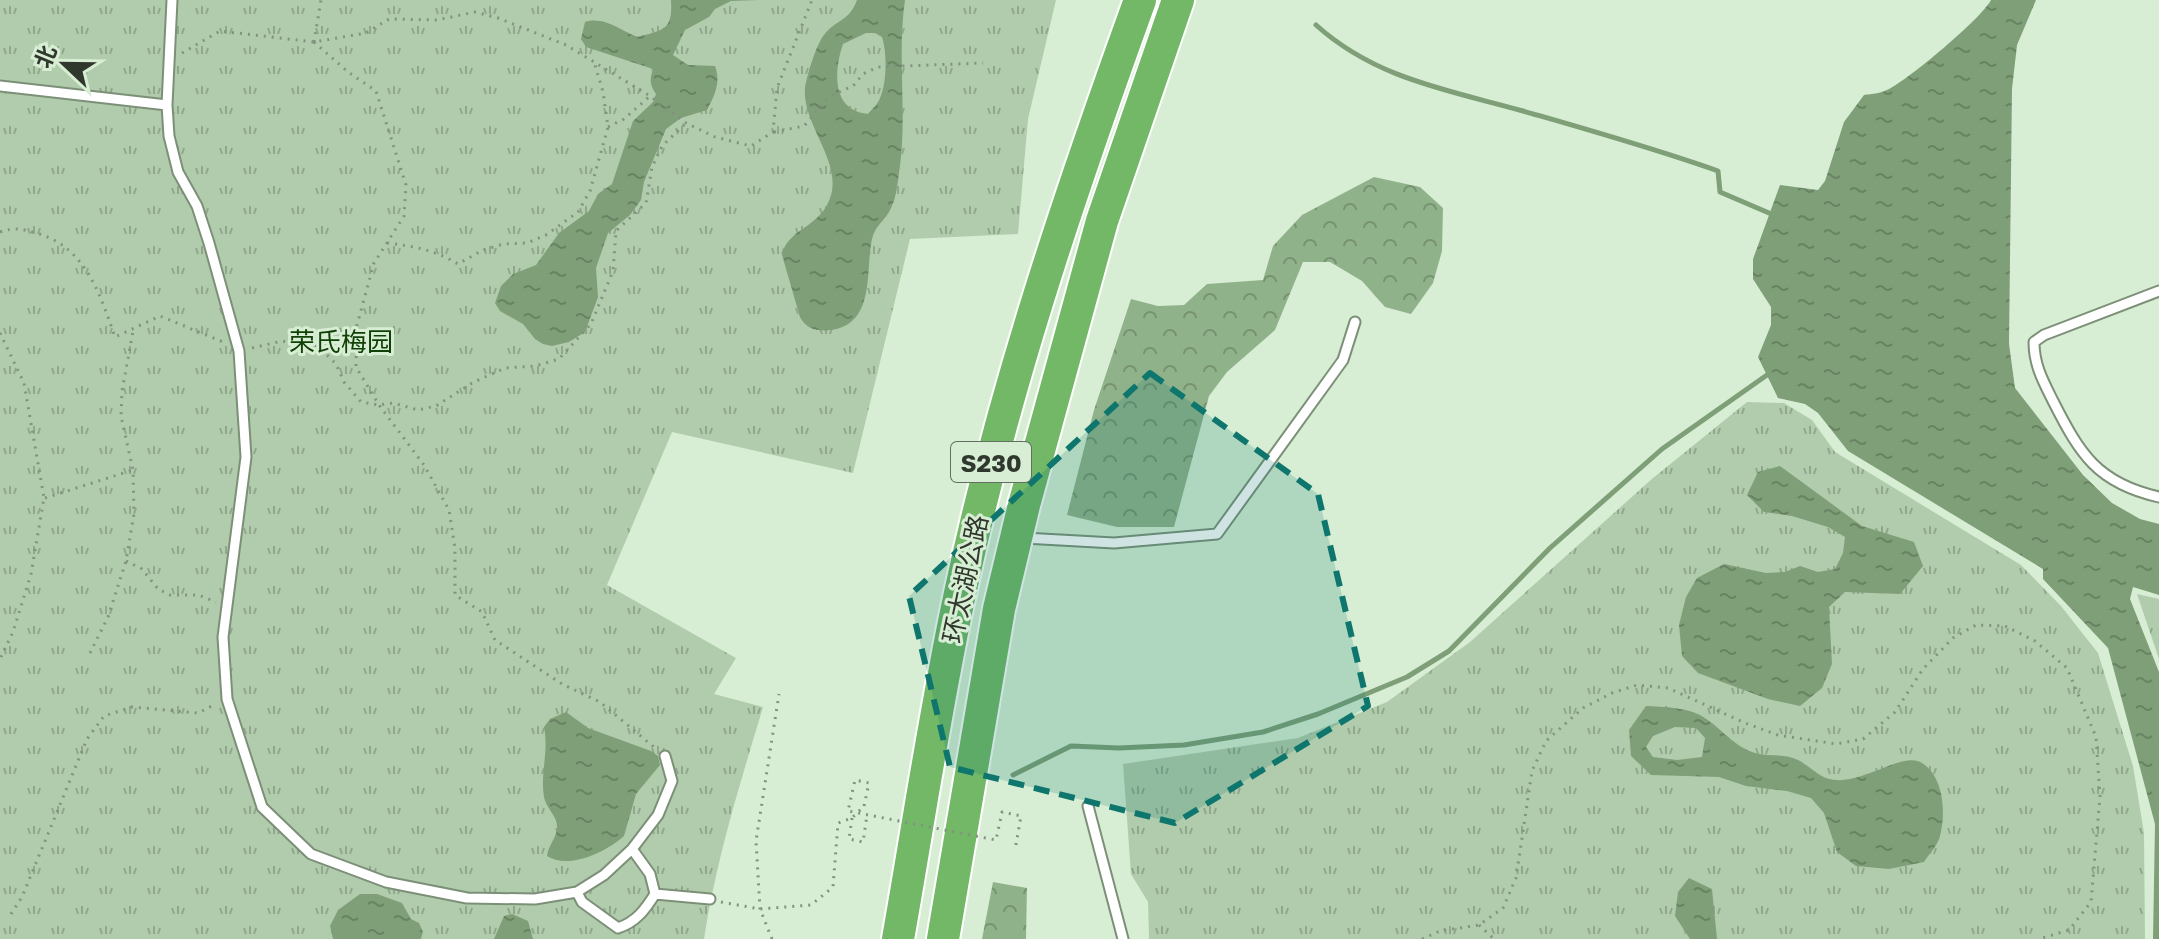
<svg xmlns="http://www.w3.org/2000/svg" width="2159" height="939" viewBox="0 0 2159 939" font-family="'Golos Text','Noto Sans SC',sans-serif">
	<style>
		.forest { fill: url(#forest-crowns) }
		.park { fill: url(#park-tufts) }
		.water { fill: url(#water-ripples); fill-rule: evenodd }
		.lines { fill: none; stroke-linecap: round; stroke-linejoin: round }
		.stream { stroke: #7e9f77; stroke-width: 5 }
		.lane-casing { stroke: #7c9078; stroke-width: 13 }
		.highway-casing { stroke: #fff; stroke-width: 36 }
		.path { stroke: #839280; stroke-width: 3; stroke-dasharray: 2 6; stroke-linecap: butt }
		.lane { stroke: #fff; stroke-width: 9 }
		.highway { stroke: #72b866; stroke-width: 32 }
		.path-bridge { stroke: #839280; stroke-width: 3; stroke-dasharray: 2 6; stroke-linecap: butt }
		.marked { fill: #0f766e; fill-opacity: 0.2; stroke: #0f766e; stroke-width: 6; stroke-dasharray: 16 10; stroke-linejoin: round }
		.labels { text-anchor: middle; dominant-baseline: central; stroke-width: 6; stroke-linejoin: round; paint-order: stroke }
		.shield { fill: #d8eed4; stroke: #626f60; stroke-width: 2 }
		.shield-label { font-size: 24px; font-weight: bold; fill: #30382e }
		.park-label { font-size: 26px; fill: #114007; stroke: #d8eed4 }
		.street-label { font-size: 26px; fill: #30382e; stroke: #d8eed4 }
	</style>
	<defs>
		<pattern id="forest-crowns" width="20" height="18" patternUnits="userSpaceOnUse" patternTransform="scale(2)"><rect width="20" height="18" fill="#90b28a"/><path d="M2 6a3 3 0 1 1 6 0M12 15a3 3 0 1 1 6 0" fill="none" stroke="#769271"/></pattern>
		<pattern id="park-tufts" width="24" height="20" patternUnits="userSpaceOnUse" patternTransform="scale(2)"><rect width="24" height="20" fill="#b1ccac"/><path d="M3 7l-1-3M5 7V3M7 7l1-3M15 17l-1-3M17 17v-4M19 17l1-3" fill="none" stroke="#90a78c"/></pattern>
		<pattern id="water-ripples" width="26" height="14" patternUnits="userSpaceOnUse" patternTransform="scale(2)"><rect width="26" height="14" fill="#7e9f77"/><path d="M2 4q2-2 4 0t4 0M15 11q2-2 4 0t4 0" fill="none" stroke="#688362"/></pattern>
	</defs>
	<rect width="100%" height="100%" fill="#d8eed4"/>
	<!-- forest -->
	<path class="forest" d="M1374,177L1420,187L1443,208L1442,251L1433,283L1411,314L1385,307L1362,281L1330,262H1303L1275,330L1227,372L1209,396L1174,527H1117L1067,515L1094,410L1131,299L1158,306L1184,305L1207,284L1263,280L1273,246L1302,215Z
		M993,882L1027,888L1026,939H982Z"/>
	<!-- park -->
	<path class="park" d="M0,0H1056L1028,119L1018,234L910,239L853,473L672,432L607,585L736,658L714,694L763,707C740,784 716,860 704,939H0Z
		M1747,402L1784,403L1812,420L1835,452L2021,565L2061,606L2098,653L2133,766L2144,833L2145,939H1149L1148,902L1131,874L1123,764L1298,738L1387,702L1470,642L1653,478Z
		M2137,594L2159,599V659Z"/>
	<!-- water -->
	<path class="water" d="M671,0H759L731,1L715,9L709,17L685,30L673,55L688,65L715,66C721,82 715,95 707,110L681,118L666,129L644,182L641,200L630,215L608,233L596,268L598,297L585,332L569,342L552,346L543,344L535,339L523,324L500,311L495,303L501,286L513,274L536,265L559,233L589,211L598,194L612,184L633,121L653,102L656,94C649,84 650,79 653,69L586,47L581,39L585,22C604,16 620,30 637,37C663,30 673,31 671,0Z
		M857,0H905C897,54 907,111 900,166C898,178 897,197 891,208C886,220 875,225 872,239C865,271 876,324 831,330C817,331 807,330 800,317L782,255C787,228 822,228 831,195C841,160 802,124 805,88C807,75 816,45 824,35C836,19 849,22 857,0ZM866,33H875L882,37C887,52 887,83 880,98C878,104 872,109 868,114C831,111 834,70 843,44Z
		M1991,0H2036L2017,45L2012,89L2009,344L2015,388L2083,475L2112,503L2140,519L2159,524V595L2133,587L2130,599L2159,672V939H2153L2155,824L2108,648L2043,579V569L1848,451L1818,413L1805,404L1778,398L1758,357L1771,325V307L1753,279V259L1780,185L1818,190L1825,181L1844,122L1864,95C1872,94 1882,93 1889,89C1909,79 1981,19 1991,0Z
		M1780,466L1862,526L1914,542L1923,566L1900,594L1845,592L1829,607L1832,664L1822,688L1800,706L1768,699L1698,673L1682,656L1679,625L1686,597L1697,578L1724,564L1766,573L1785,572L1800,566L1818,572L1835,569L1843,553L1845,537L1828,527L1792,516L1764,512L1747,495L1758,472Z
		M1646,706C1664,707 1683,707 1700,715C1720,726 1732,746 1755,753C1769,757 1785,753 1798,760C1808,765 1818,776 1829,779C1860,787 1903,750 1922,763C1944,777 1946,813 1940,836C1938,845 1929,854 1924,862L1889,869L1856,866L1837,852L1824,813L1811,798L1787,791L1746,786L1719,777L1651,775L1631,756L1629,730ZM1675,727L1696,728L1705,738L1702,757L1677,760L1653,757L1646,747L1653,736Z
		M566,712L588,728L651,751L658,756L660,765L636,794L624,836C606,852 569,870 547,856C548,845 558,836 557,826C557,816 546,808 544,797C540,773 549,752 544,727L550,719Z
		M1689,878L1712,889L1717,939H1690L1675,916L1678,892Z
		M360,894H377L402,903L411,919L419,923L423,932L421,939H333L330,926L338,910Z
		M512,914L528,921L533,939H494L504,916Z"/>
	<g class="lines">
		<!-- stream -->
		<path class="stream" d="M1316,25C1376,79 1448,90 1523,111C1589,130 1653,148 1718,171L1720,192L1769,213
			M1013,775L1071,746L1119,748L1184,745L1263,732L1318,714L1407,677L1449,651L1550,548L1662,449L1767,375"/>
		<defs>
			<path id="lane" d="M172,0L167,105L169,136L178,172L197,206L209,243L239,351L246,457L223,637L227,699L262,807L311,854L386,882L467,898L535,899L577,892L604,875L632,849L658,815L672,781L665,756
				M0,86L167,105
				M2159,291L2044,335L2034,342C2034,365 2043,381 2053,401C2080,454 2097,483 2159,497
				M1024,538L1114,543L1217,534L1343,360L1355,322
				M1088,806L1123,939
				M632,849L650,874L655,894
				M577,892L582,902L618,928C636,922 645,910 655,894L710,899"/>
			<path id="highway" d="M898,939C918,826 935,711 959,598C1002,394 1069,196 1140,0
				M943,939L999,609L1024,505L1102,221L1178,0"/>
		</defs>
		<!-- lane casing -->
		<use href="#lane" class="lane-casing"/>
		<!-- highway casing -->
		<use href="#highway" class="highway-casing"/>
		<!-- path -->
		<path class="path" d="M314,42L348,72L376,91L406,185L404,216L374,263L357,325L356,367L379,405L424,465L449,510L455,548V595L482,612L495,640L562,684L600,702L655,748
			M314,42L321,0
			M182,53L220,31L314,42L366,33L389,19L437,20L475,12L498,18L566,45L650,96L686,123L715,137L751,146L773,132L777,88L812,0
			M608,127L624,119L650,96
			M774,132L804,126L830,96L853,86L863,74L878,67L983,63
			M0,232C14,227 22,229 36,233C85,246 100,294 115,337L160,316L223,342
			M387,243C413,246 435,250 458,264L481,251L503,244L527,243L546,235L578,212L590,191L608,127L603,92L595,65
			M0,333L24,383L44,498L31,574L13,632L0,659
			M252,348L282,341L318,346L336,364L344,382L361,402L379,405L393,403L418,410L436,406L472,383L505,368L535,366L559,359L591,324L613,271L616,231L646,203L652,167L662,146L686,123
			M45,498L133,470
			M126,561L142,569L158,589L170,595H199L216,602
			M90,653L108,617L126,561L134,514L133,470L121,416L122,391L133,331
			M852,818L849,839L863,842L867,815
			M721,902L760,909L811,905L833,887L838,823L852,818L864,806
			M11,914L22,897L87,739L104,716L132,707L198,713L216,704
			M1479,925L1494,939
			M772,939L760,909L756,841L779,694
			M1422,939L1440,931L1479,925L1503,908L1516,878L1532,771L1546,741L1583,708L1612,693L1637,685L1668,688L1745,723L1778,735L1836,744L1863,739L1895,712L1923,669L1953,638L1976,625L2005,626L2035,641L2067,668L2096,737L2100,796L2091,902L2069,930L2039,939"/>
		<!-- lane -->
		<use href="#lane" class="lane"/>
		<!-- highway -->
		<use href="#highway" class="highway"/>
		<!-- path-bridge -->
		<path class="path-bridge" d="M864,806L869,783L855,780L848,811L996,840L1002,812L1021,816L1015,850"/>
	</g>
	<!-- marked area -->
	<path class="marked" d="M1150,373L1318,494L1368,706L1175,823L950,767L909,596Z"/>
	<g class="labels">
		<!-- shield labels -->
		<rect class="shield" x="951" y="442" width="80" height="40" rx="6"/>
		<g class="shield-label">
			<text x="991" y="462">S230</text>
		</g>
		<!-- park labels -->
		<g class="park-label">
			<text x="341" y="341">荣氏梅园</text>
		</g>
		<!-- street labels -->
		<g class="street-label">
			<text transform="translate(965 579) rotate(-78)">环太湖公路</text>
		</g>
	</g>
	<!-- north arrow -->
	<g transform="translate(64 64) rotate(292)" stroke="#d8eed4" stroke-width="6" paint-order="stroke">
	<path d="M0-6L14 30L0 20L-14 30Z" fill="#30382e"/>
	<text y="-12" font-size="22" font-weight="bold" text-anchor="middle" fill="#30382e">北</text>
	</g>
</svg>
